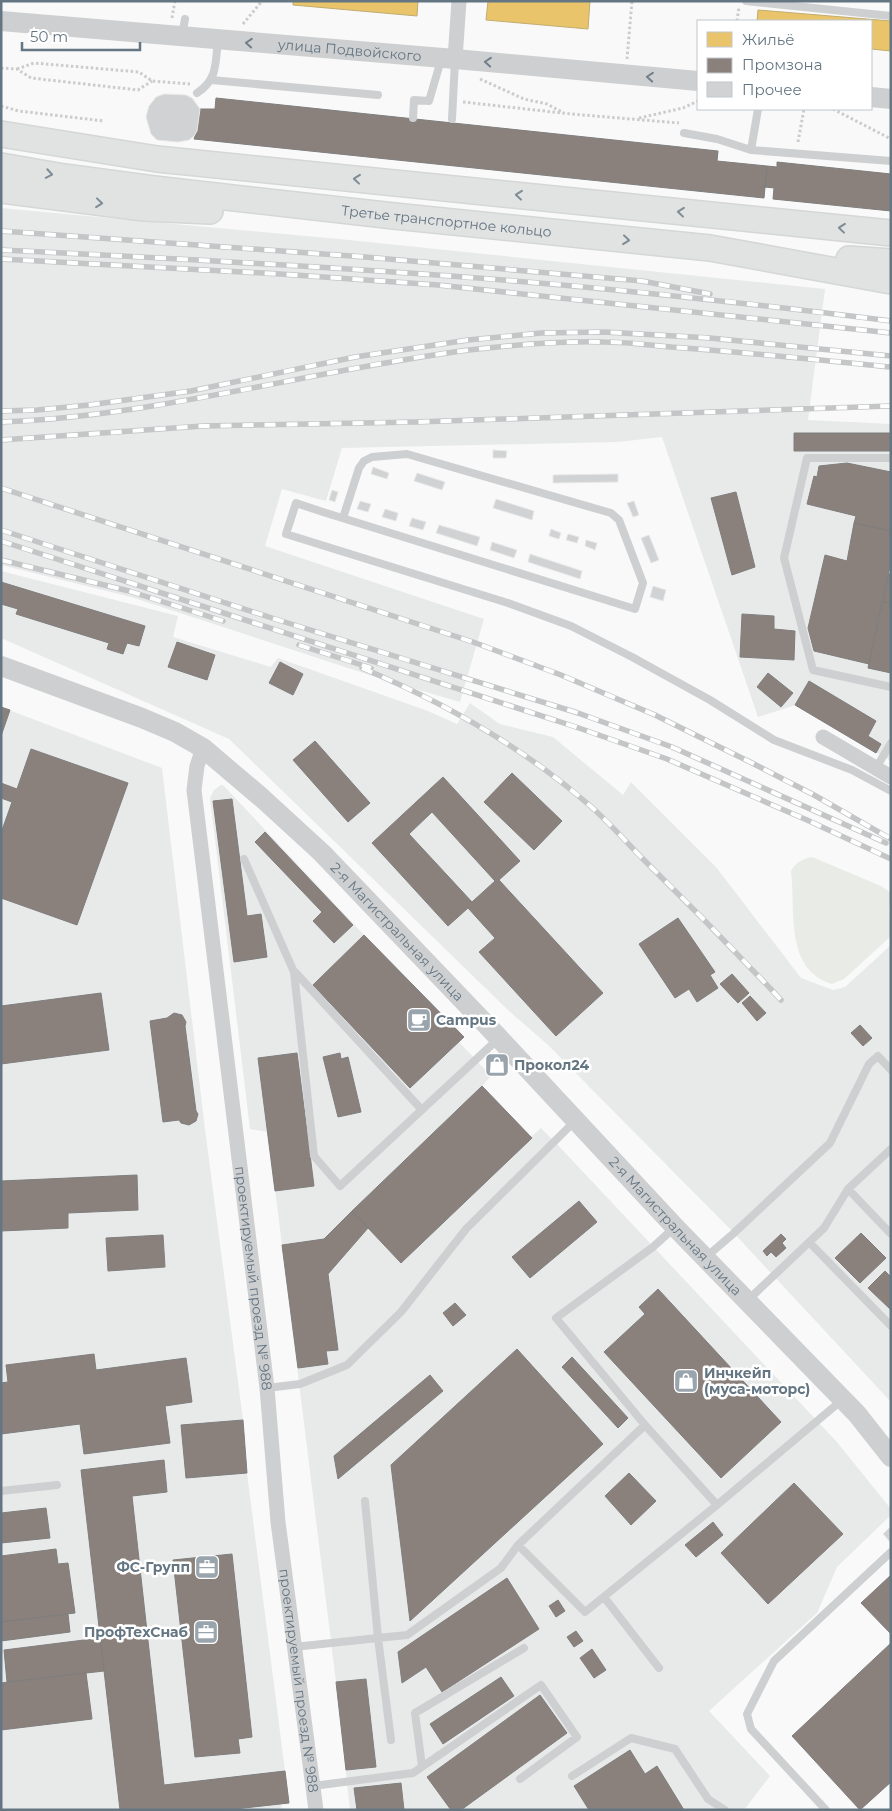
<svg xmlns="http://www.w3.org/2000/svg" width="892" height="1811" viewBox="0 0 892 1811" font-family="Montserrat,sans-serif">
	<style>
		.built { fill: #e8e9e9 }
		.green { fill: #e8ebe6 }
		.homes { fill: #e9c46a; stroke: #c1ad72 }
		.industry { fill: #8a817c; stroke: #7f7e7e; fill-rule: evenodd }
		.building { fill: #d0d2d3; stroke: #e8e8e8 }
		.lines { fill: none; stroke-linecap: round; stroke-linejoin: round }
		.primary-casing { stroke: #d5d6d7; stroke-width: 28 }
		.path { stroke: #cbcccd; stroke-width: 3; stroke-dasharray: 2.5 2.5; stroke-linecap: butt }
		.service { stroke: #cecfd0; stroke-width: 8 }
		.minor { stroke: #cecfd0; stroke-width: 15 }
		.tertiary { stroke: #cecfd0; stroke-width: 20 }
		.primary { stroke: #e1e2e2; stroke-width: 25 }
		.rail-casing { stroke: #c3c5c6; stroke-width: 5.5 }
		.rail { stroke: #fff; stroke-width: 4; stroke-dasharray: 11; stroke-linecap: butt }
		.oneway { stroke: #707f8b }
		.oneway2 { stroke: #7e8c96 }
		.labels { text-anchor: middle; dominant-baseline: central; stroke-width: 5; stroke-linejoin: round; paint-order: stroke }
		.street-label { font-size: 14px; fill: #657683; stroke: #fff }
		.poi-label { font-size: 14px; font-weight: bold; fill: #657683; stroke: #fff; text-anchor: start }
	</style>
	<rect width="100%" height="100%" fill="#f9f9f9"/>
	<!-- built -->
	<path class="built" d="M1,208L339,239L825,289L808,420L891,424V761L796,705L758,717L662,437L618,442L342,448L326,501L282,489L265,546L484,619L460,702L385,680L131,597L1,565Z
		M1,571L178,616L173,637L271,667L278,658L428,711L457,724L470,703L500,724L553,737L623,795L631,782L716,867L801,978L833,990L845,987L891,945V1402L730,1229L548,1045L509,1011L229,739L1,638Z
		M1,707L162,768L205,1129L243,1420L247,1473L285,1771L289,1803L281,1804L282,1810H1Z
		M221,785H223L364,935L464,1037L459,1042L491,1076L482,1086L531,1137L541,1128L555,1142L836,1441L891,1509V1515L837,1567L817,1613L709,1711L770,1776L744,1810H350L336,1682L268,1132L250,1129L210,798L214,790Z"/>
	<!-- green -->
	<path class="green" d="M812,857L881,886L891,893V903L889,907L891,936L844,979L832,984C784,969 796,911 791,871C795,863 802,859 812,857Z"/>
	<!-- homes -->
	<path class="homes" d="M293,1H418L417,16L293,5Z
		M488,1H590L588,29L486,20Z
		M758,10L891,21V51L871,49V21H757Z"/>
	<!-- industry -->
	<path class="industry" d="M216,98L718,151L717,161L767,166L764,198L194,139L197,131L200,109H215Z
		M777,162L891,174V211L773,199L774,188L765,187L767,166L777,167Z
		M794,433H891V451H794Z
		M847,463L891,472V531L854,523L856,516L807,504L814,476L817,477L819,466Z
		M736,492L755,567L732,575L711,498Z
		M854,523L891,531V562L869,664L814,651L808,628L825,555L847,561Z
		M888,574H891V603L882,602Z
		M1,582L145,626L139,646L127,643L123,654L107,649L109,643L16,614L18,609L1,604Z
		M882,602L891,603V673L868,668Z
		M742,614L774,616V629L795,631L794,660L740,657Z
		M177,642L215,655L207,680L168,667Z
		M280,662L303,674L293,695L269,683Z
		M768,673L793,693L781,707L757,687Z
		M809,681L876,721L868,736L881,744L876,753L795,705Z
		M1,707L10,710L1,736Z
		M315,741L370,803L348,822L293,760Z
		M31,749L128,783L77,925L1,898V833L12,802L1,798V783L17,789Z
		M512,773L562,821L534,850L484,802Z
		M443,777L520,861L499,880L603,993L556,1036L479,952L495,938L468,908L448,926L372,843ZM432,812L495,881L472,902L409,834Z
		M232,799L247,916L261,914L267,957L234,962L213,801Z
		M265,832L353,925L334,943L313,921L322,912L255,842Z
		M678,918L715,972L710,975L718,988L697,1002L689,989L675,998L639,944Z
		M364,935L464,1037L410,1088L313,985Z
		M732,974L749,993L738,1003L720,984Z
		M101,993L109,1050L1,1064V1006Z
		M750,996L766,1013L757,1021L742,1003Z
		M174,1013L182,1015L186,1022L185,1026L196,1111L198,1114L196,1121L189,1125L181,1123L179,1120L163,1122L150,1021L167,1018Z
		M860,1025L872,1038L863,1046L851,1033Z
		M297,1053L314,1186L275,1191L258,1058Z
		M340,1053L341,1059L348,1057L361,1112L338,1117L323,1057Z
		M482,1086L532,1138L401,1263L352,1211Z
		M137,1175L138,1210L68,1213V1228L1,1231V1181Z
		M579,1201L597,1222L530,1278L512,1257Z
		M352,1211L368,1228L328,1274L338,1350L326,1351L328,1364L298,1368L282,1245L324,1239Z
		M861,1233L886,1258L860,1283L835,1258Z
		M781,1234L786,1239L782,1243L786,1248L776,1257L771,1252L767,1256L763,1251Z
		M163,1235L165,1267L108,1271L106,1238Z
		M885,1271L891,1277V1310L868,1288Z
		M658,1289L781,1422L721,1478L604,1352L645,1314L639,1307Z
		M455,1303L466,1315L453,1326L443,1313Z
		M517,1349L603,1444L410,1621L391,1465Z
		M94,1354L96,1370L186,1358L192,1402L165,1406L170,1443L84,1454L80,1424L1,1434V1383L8,1382L6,1365Z
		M572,1357L628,1418L618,1428L562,1367Z
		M430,1375L443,1391L338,1479L334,1456Z
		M243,1420L247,1473L186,1478L181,1425Z
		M164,1460L167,1492L132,1496L164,1785L285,1771L289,1803L226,1810H120L81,1470Z
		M629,1473L656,1501L631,1525L605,1496Z
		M794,1483L843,1534L768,1604L721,1553Z
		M46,1508L50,1538L1,1543V1513Z
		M713,1522L723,1535L696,1557L685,1545Z
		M56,1549L58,1564L68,1563L75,1613L1,1622V1556Z
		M232,1554L252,1737L238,1739L240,1753L195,1757L173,1560Z
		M891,1575V1634L861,1603Z
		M507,1578L539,1629L442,1692L426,1667L402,1683L398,1652Z
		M558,1600L565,1611L556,1617L549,1606Z
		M68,1614L70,1632L1,1641V1622Z
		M576,1631L583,1641L574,1647L567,1637Z
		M100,1638L104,1671L7,1682L4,1650Z
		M891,1643V1782L860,1810L792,1736Z
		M592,1649L606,1670L594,1678L580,1658Z
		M86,1673L92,1719L1,1730V1683Z
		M501,1677L514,1696L443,1744L430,1724Z
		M366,1679L376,1767L346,1770L336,1682Z
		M540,1695L567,1733L461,1810H451L427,1777Z
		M630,1750L645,1774L657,1766L684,1810H589L574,1786Z
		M401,1783L404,1810H357L354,1788Z"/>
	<!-- building -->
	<path class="building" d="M164,94L186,95L192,98L200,109L197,131L194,136L189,140L178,142L157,140L151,134L146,117L149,106L156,97Z
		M493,450L507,451L506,458H493Z
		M373,467L389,473L387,479L371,474Z
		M417,473L445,482L442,490L414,481Z
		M618,474V482L553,483V475Z
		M332,490L338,492L335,502L329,500Z
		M496,499L534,511L532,520L493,508Z
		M360,501L371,504L368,512L357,509Z
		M634,501L639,515L633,517L627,503Z
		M385,509L398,513L396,521L382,517Z
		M412,518L426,522L423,530L409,526Z
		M439,525L480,537L477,546L436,533Z
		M551,529L561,533L559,539L549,536Z
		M568,534L579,537L577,543L566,540Z
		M649,535L659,560L651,563L641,538Z
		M586,540L597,543L595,550L585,546Z
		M492,542L517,550L514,558L490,550Z
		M530,554L582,571L580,579L528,562Z
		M653,586L666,590L663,601L650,597Z
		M891,1526V1543L883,1534Z"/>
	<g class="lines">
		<defs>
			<g id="primary">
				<path d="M1,134L157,159L891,233"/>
				<path id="s4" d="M1,166L64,177L154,189L394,216L710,248L891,281"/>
				<path d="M1,190L144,208L210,211"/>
				<path d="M849,259L891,262"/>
			</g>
		</defs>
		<!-- primary casing -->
		<use href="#primary" class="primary-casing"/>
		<!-- path -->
		<path class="path" d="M172,18L175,1
			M737,21L739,7
			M243,24L262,1
			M627,59L632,1
			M1,68L17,69L31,78L138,90L152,81
			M17,69L34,63L139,72L152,81L190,84
			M480,79L524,99L547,104L562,112
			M463,102L571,114L679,123
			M1,106L19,111L104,121
			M833,109L891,139
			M639,118L683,108L698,101
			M798,142L804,109"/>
		<!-- service -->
		<path class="service" d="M746,1L891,16
			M182,35L185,19
			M211,80L378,95
			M197,93C218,79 215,64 218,40
			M413,118L414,100L429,101L441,60
			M452,119L455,61
			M684,133L717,139L751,150L891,161
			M751,150L758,109
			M891,458H807L784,558L813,670L891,687
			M343,518L359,468L364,461L372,457L407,454L611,513L619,520L643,583L635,609L323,512L296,503L286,534L508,603L571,626L632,657L710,700L774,740L852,770L891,791
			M876,768L891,743
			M244,859L294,972L314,1156L340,1186L498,1039
			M295,972L422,1110
			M848,1189L891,1234
			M675,1227L653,1247L556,1318L645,1425L717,1505L842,1400
			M809,1242L891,1326
			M705,1258L734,1233L830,1143L869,1064L878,1056L891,1070
			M747,1301L824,1228L848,1189L891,1149
			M267,1388L300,1384L347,1365L401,1312L466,1229L574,1122
			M1,1491L57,1485
			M518,1545L645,1425
			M604,1597L659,1668
			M294,1647L378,1638L365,1501
			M391,1740L378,1638L407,1635L501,1568L518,1545L585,1612L717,1505
			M422,1766L415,1713L524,1648
			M572,1776L631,1738L675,1749L708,1799L725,1810
			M313,1786L413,1773L541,1685L577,1737L520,1779
			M826,1810L751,1729L747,1714L774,1661L891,1552"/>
		<!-- minor -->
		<g class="minor">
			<path d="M455,59L459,1"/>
			<path d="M823,737L891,777"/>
			<path id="s1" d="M203,748L197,766L194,790L267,1388L278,1522L316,1810"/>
		</g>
		<!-- tertiary -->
		<g class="tertiary">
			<path id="s2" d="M1,21L455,59L698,81"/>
			<path d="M871,97L891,99"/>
			<path id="s3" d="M1,666L142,718L175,732L203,748L262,798L322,853L499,1038L675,1227L857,1414L891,1457"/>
		</g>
		<!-- primary -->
		<use href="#primary" class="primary"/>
		<defs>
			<path id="rail" d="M1,231L365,257L642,281L710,294
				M1,250C169,258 336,267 503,280C632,290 762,305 891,321
				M1,259L280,274L438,285L891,333
				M1,411L37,410L89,405L191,391L355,357L468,340L541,333L604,332L710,338L891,356
				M1,422C159,416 312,370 469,350C513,345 559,341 603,342C626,342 649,345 671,347C744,352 818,360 891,367
				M1,440L203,426L416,422L891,406
				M1,488L473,642L561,675L655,715L754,764L814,795L891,839
				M1,530L275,619L578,713L672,747L886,843
				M1,541L576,727L667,759L807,820L891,859
				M1,560L129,591L223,621
				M299,645L371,668
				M362,668C443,702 521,746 588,804C608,821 625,841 644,860C691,906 736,952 781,1000"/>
		</defs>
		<!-- rail casing -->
		<use href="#rail" class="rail-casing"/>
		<!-- rail -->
		<use href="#rail" class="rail"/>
	</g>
	<!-- one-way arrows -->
	<defs><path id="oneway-chevron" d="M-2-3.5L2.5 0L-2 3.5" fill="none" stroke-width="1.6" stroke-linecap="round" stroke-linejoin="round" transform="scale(1.25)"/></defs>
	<g class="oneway">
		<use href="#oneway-chevron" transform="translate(249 43) rotate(-176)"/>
		<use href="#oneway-chevron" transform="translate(488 62) rotate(-175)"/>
		<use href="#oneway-chevron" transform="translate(650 77) rotate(-175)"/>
	</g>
	<g class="oneway2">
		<use href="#oneway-chevron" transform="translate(49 174) rotate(10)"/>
		<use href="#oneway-chevron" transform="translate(357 179) rotate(-174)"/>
		<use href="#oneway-chevron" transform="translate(519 195) rotate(-174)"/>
		<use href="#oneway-chevron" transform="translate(99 203) rotate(6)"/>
		<use href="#oneway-chevron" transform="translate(681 212) rotate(-174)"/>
		<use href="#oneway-chevron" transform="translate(842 228) rotate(-174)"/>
		<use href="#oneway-chevron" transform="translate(626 240) rotate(6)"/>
	</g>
	<!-- icons -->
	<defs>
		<symbol id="cafe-square" viewBox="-11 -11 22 22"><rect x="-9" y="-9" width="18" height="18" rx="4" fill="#99a4ac" stroke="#fff"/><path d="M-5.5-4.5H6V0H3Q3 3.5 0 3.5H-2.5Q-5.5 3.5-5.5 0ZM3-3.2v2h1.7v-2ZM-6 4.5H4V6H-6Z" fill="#fff"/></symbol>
		<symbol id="shop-square" viewBox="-11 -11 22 22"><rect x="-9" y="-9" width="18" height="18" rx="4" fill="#99a4ac" stroke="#fff"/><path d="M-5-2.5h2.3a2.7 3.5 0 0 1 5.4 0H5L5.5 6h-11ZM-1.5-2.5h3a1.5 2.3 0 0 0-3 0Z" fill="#fff"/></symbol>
		<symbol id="office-square" viewBox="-11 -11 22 22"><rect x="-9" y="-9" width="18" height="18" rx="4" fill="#99a4ac" stroke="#fff"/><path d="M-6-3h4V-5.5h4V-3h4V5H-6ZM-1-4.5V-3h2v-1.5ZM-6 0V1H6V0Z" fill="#fff"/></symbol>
	</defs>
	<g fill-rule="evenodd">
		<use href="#cafe-square" x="405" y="1006" width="28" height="28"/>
		<use href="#shop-square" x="483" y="1051" width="28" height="28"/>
		<use href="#shop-square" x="672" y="1367" width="28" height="28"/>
		<use href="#office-square" x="193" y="1553" width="28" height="28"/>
		<use href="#office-square" x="192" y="1618" width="28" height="28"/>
	</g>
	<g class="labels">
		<!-- street labels -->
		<g class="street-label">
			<text stroke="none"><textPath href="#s2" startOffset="350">улица Подвойского</textPath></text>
			<text stroke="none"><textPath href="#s4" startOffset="449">Третье транспортное кольцо</textPath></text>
			<text stroke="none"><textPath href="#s3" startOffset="486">2-я Магистральная улица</textPath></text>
			<text stroke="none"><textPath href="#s3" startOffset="891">2-я Магистральная улица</textPath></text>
			<text stroke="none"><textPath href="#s1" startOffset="535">проектируемый проезд № 988</textPath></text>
			<text stroke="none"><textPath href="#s1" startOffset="940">проектируемый проезд № 988</textPath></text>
		</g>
		<!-- poi labels -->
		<g class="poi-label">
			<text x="436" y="1020">Campus</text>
			<text x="514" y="1065">Прокол24</text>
			<text x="704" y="1373">Инчкейп<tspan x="704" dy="16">(муса-моторс)</tspan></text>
			<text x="190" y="1567" text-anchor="end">ФС-Групп</text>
			<text x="188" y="1632" text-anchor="end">ПрофТехСнаб</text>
		</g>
	</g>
	<!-- border -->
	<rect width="892" height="1811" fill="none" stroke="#657683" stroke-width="5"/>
	<!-- legend -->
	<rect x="697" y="20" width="175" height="90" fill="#ffffff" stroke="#c1c8cd"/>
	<rect x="707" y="32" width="25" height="15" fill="#e9c46a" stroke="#c1c8cd"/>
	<text x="742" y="45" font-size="15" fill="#657683">Жильё</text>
	<rect x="707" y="58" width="25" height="15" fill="#8a817c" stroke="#c1c8cd"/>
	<text x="742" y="70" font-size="15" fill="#657683">Промзона</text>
	<rect x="707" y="82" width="25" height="15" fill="#d0d2d3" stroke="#c1c8cd"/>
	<text x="742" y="95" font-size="15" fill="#657683">Прочее</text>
	<!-- scale -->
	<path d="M22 42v8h118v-8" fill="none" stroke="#657683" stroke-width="2.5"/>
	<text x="30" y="42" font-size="15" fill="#657683" stroke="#ffffff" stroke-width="4" paint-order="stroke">50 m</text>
</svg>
